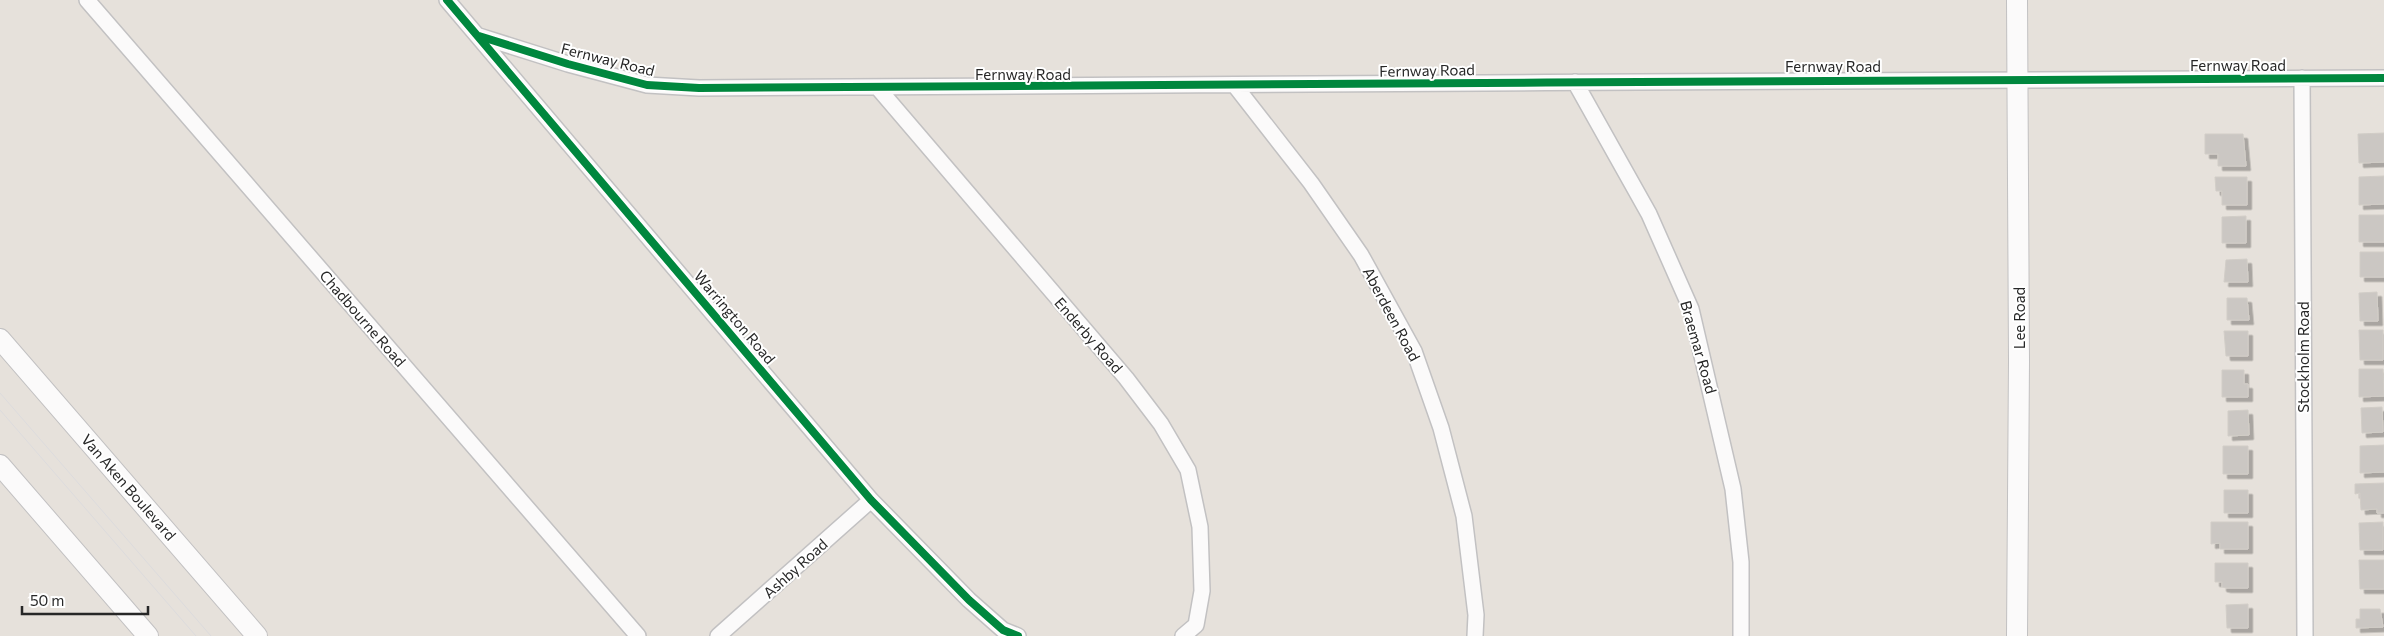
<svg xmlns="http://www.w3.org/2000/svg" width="2384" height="636" viewBox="0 0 2384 636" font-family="Commissioner,sans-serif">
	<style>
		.building { fill: #cbc7c3; stroke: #d1cdc7; filter: url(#shadow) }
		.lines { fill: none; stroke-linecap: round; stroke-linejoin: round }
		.minor-casing { stroke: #c2c1c2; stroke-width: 18 }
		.secondary-casing { stroke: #c2c1c2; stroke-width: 22 }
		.minor { stroke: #fbfafa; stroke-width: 15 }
		.secondary { stroke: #fbfafa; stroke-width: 20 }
		.tram { stroke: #dcdbdd; stroke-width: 1 }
		.cycleway-casing { stroke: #fff; stroke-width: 11 }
		.cycleway { stroke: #00873e; stroke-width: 8 }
		.labels { text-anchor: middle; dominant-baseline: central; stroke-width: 4; stroke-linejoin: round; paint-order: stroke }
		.street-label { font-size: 15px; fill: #272727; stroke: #fff }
	</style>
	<defs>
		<filter id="shadow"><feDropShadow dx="4.5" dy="4.5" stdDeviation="0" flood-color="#0004"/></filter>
	</defs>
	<rect width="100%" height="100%" fill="#e6e1db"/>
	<!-- building -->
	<path class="building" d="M2384,133V162L2359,163L2358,134Z
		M2205,134H2243L2246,166H2218V154H2205Z
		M2384,176V204L2359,205V177Z
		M2215,177H2247V205H2222V191H2216Z
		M2359,215H2384V242H2359Z
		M2246,216V243H2222V217Z
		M2360,252H2384V277H2360Z
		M2247,259L2248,282H2224L2226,260Z
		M2377,292L2378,321H2360L2359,293Z
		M2227,298H2247L2249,320H2227Z
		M2359,330H2383V360H2360Z
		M2224,331H2248V356H2226Z
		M2359,369H2383L2384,396L2359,397Z
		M2222,370H2244V384H2248V397H2222Z
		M2382,407L2383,432L2362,433L2361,408Z
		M2248,410L2249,435L2228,436V411Z
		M2384,445V472L2360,473V446Z
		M2223,446H2248V474H2223Z
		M2384,483V513H2377V509L2361,510L2360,493L2355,494V484Z
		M2224,490H2248V513H2224Z
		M2211,522H2248V549H2220V543L2211,544Z
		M2383,522V550H2360L2359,523Z
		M2359,560H2384V589H2360Z
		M2215,563H2248V588H2226L2222,587V582H2215Z
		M2248,604V628H2227L2226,605Z
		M2360,609H2380L2383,627L2356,628V619H2360Z"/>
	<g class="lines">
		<defs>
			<path id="minor" d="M87,0L638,636
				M447,0L871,500L969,600L1003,630L1018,636
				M479,36L568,64L647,85L699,88C1261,88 1822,77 2384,78
				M2302,78L2305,636
				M1575,82L1649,214L1691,309L1733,489L1741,562V636
				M1236,87L1311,183L1361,255L1414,351L1441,428L1464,516L1476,615L1475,636
				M878,88L1126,378L1161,424L1188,470L1200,527L1202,591L1196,625
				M718,636L871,500
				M1183,636L1196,625"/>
			<path id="secondary" d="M0,339L257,636
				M0,465L148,636
				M2017,636L2019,361L2017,0"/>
		</defs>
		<!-- minor casing -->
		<use href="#minor" class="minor-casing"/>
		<!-- secondary casing -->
		<use href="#secondary" class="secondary-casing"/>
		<!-- minor -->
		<use href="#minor" class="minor"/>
		<!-- secondary -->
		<use href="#secondary" class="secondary"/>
		<!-- tram -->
		<path class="tram" d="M0,393L211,636
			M0,410L196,636"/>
		<defs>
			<path id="cycleway" d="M447,0L871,500L969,600L1003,630L1018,636
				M479,36L568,64L647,85L699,88C1261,88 1822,77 2384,78"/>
		</defs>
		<!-- cycleway casing -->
		<use href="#cycleway" class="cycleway-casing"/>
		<!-- cycleway -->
		<use href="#cycleway" class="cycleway"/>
	</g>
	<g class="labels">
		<!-- street labels -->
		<g class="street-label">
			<text transform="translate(608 59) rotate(14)">Fernway Road</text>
			<text x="2238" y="65">Fernway Road</text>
			<text x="1833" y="66">Fernway Road</text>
			<text transform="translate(1427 70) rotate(-1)">Fernway Road</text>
			<text x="1023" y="74">Fernway Road</text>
			<text transform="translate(1392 314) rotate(62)">Aberdeen Road</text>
			<text transform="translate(735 317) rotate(50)">Warrington Road</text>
			<text transform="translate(363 318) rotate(49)">Chadbourne Road</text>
			<text transform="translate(2019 318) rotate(-90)">Lee Road</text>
			<text transform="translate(1089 335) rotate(49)">Enderby Road</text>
			<text transform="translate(1699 347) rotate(74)">Braemar Road</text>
			<text transform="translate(2303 357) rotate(-90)">Stockholm Road</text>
			<text transform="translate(129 487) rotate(49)">Van Aken Boulevard</text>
			<text transform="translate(795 568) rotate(-42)">Ashby Road</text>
		</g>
	</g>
	<!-- scale -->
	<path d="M22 606v8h126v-8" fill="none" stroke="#272727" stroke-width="2.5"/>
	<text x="30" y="606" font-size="15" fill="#272727" stroke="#ffffff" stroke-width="4" paint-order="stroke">50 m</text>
</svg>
